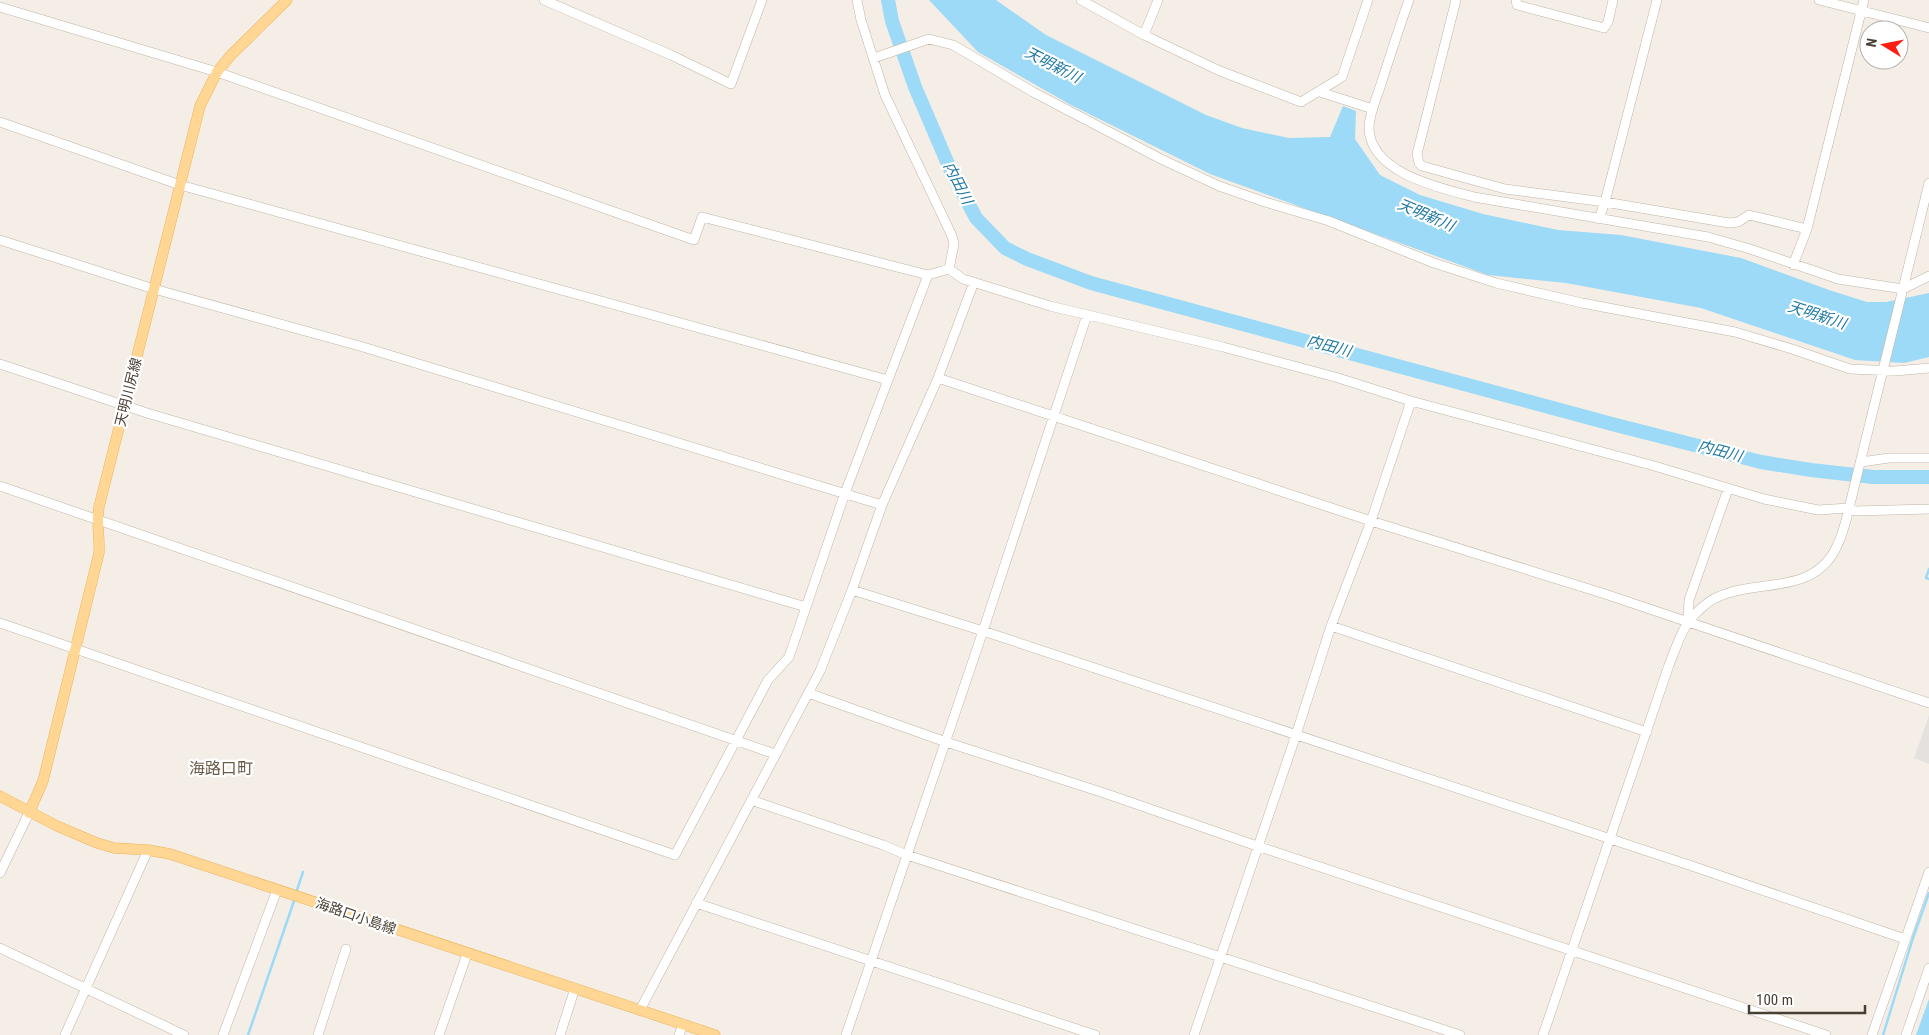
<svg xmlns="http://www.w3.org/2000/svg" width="1929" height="1035" viewBox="0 0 1929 1035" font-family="'Roboto Condensed','Noto Sans JP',sans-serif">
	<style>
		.parking { fill: #e5e1de }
		.water { fill: #9cdaf7 }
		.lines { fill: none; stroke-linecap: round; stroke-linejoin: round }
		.stream { stroke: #9cdaf7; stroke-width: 2.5 }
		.river { stroke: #9cdaf7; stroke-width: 14 }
		.minor-casing { stroke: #c1b5a7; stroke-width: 10 }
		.major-casing { stroke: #eeb459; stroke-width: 11 }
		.minor { stroke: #fff; stroke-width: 9 }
		.major { stroke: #ffd694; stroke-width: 10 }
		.labels { text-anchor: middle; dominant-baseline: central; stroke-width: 4.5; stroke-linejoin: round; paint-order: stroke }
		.street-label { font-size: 14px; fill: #483e34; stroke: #fff }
		.water-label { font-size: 15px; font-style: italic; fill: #2079a3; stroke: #fff }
		.quarter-label { font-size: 16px; fill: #6b5b4a; stroke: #fff }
	</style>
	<rect width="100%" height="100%" fill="#f4eee6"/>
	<!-- parking -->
	<path class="parking" d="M1929,715V764L1914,758Z"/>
	<!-- water -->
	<path class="water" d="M929,0H996L1046,35L1206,115L1242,128L1289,138L1330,137L1343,106L1356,111L1355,139L1380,175L1420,195L1483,214L1558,230L1621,235L1741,258L1832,291L1867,302H1886L1929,293V357L1904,363L1855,360L1701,308L1566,283L1488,275L1210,174L1071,105L978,52Z
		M1929,999V1035H1916Z"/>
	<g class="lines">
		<!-- stream -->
		<path class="stream" d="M1929,569L1926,578L1929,579
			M297,890L303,872
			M248,1035L294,901
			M1883,1035L1913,938L1929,893"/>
		<!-- river -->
		<path class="river" d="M888,0L892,21L915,87L951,171L976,218L1005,248L1027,259L1091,283L1612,424L1761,462L1811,470L1873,477H1929"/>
		<defs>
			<path id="minor" d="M544,0L671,55L731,84L762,0
				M857,0L861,20L885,95L952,236L954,244L949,269
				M1081,0L1144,35L1220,71L1301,102L1342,77L1368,0
				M1409,0C1399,28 1390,56 1381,84C1377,97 1369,114 1369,128C1370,173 1440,188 1474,197L1708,237L1750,249L1838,279L1903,289L1929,276
				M1456,0L1417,154L1419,163L1422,166L1505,189L1605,202L1729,223L1738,222L1749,215L1807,229
				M1516,0L1517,5L1604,28L1608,22L1613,0
				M1819,0L1929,28
				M0,7L217,72L694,240L702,217L928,275L949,269L963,279L1050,306L1223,347L1335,377L1411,401L1651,465L1764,499L1818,510L1849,508L1855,511L1929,509
				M1144,35L1158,0
				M874,58L929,39L953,45L1033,92L1161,159L1219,186L1265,202L1329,221L1434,263L1496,283L1582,303L1735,332L1792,349L1850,369L1895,371L1929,368
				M1320,92L1373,109
				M0,122L180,185L888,380
				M1599,219L1605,202L1657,0
				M0,240L154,289L363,347L882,505
				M1793,265L1807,229L1864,0
				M0,364L147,413L806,607
				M938,378L1371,521L1605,594L1929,703
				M1861,462L1889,458H1929
				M0,486L775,754
				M852,590L983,631L1692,866L1905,939
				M1688,621L1689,600L1728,489
				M0,623L675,855L768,680L789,657L845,493L928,275
				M1331,626L1647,732
				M808,693L946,742L1107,794L1257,846L1826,1035
				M751,800L883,845L907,855L1460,1035
				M0,873L29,813
				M696,903L1095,1035
				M0,948L184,1035
				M640,1010L820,671L852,590L882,505L938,378L974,282
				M65,1035L148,850
				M223,1035L277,890
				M318,1035L346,949
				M439,1035L467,954
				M560,1035L575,988
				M679,1035L683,1024
				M846,1035L983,631L1087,315
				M1194,1035L1296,735L1331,626L1371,521L1411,401
				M1543,1035L1669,665C1676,648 1682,627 1695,614C1702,607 1711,599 1720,596C1759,579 1813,595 1836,548C1842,536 1846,522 1849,508L1929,183
				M1872,1035L1929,872
				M1906,1035L1929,968"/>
			<path id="major" d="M0,796L57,826L97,843L114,848L148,850L170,854L715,1035
				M29,813L43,781L99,553C100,537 96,522 99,507L200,106L217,72L231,55L287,0"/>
		</defs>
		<!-- minor casing -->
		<use href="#minor" class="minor-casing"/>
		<!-- major casing -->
		<use href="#major" class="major-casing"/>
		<!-- minor -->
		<use href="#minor" class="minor"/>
		<!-- major -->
		<use href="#major" class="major"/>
	</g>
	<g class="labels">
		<!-- street labels -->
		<g class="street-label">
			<text transform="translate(128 392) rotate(-76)">天明川尻線</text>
			<text transform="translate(356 916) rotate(19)">海路口小島線</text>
		</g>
		<!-- water labels -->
		<g class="water-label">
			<text transform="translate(1053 65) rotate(27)">天明新川</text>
			<text transform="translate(958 183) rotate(63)">内田川</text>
			<text transform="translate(1426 215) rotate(23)">天明新川</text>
			<text transform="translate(1817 315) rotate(18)">天明新川</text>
			<text transform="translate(1329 346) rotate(15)">内田川</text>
			<text transform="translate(1720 451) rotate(15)">内田川</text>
		</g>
		<!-- quarter labels -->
		<g class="quarter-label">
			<text x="221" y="768">海路口町</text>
		</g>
	</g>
	<!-- north arrow -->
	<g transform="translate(1884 45) rotate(280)"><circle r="24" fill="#ffffff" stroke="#b6b2ae"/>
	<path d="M0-4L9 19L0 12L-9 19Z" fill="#ff1f12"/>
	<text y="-8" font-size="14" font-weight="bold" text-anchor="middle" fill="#483e34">N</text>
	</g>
	<!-- scale -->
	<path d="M1749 1005v8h116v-8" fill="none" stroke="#483e34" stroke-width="2.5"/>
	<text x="1756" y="1005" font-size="15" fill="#483e34" stroke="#ffffff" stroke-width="4" paint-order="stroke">100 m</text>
</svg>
